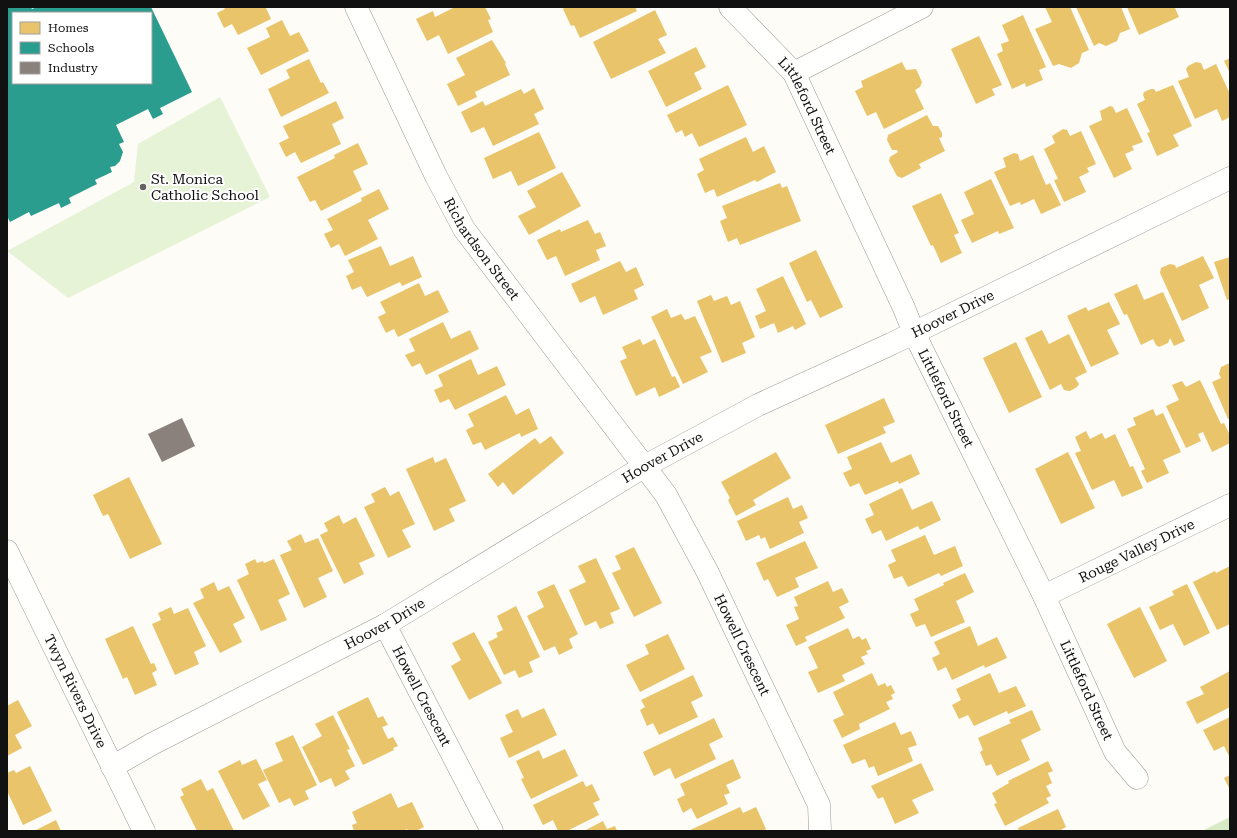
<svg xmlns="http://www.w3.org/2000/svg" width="1237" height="838" viewBox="0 0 1237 838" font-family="'Roboto Serif',serif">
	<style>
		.green { fill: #e7f3d7 }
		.forest { fill: #d8eac5 }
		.homes { fill: #e9c46a }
		.schools { fill: #2a9d8f; fill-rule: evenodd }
		.industry { fill: #8a817c }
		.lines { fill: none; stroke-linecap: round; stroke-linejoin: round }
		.minor-casing { stroke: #979795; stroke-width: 23 }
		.tertiary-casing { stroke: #979795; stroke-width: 23 }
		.minor { stroke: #fffffe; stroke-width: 22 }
		.tertiary { stroke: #fffffe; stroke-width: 22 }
		.poi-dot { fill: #646362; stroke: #fff; stroke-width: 1.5 }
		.labels { text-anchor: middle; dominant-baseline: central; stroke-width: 4; stroke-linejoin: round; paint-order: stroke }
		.street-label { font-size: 14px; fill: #111; stroke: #fff }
		.poi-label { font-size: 14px; fill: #111; stroke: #fff; text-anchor: start }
	</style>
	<rect width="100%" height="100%" fill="#fdfcf7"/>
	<!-- green -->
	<path class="green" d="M220,97L270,197L68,298L7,251L134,182L138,144Z"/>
	<!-- forest -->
	<path class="forest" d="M1230,817V831H1202Z"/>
	<!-- homes -->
	<path class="homes" d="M224,7H268L266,8L271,19L238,35L232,24L224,28L217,13L225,9Z
		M455,7H485L491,19L488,20L493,32L448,54L439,35L427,41L416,19L433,11L435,17Z
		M565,7H635L637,11L580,38L574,25L571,26L563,9Z
		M1045,7H1070L1089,50L1082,53L1079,63L1071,68L1059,64L1053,66L1035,29L1052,22Z
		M1076,7H1121L1130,29L1120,33L1117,41L1106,46L1099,43L1094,46Z
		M1127,7H1178L1175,8L1179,17L1139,35Z
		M655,10L667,35L658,39L666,53L611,79L593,42Z
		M1023,15L1046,67L1039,70L1043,80L1026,87L1025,83L1012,89L997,54L1003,51L1001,44L1009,41L1002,25Z
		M282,20L290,36L299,32L309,51L261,75L247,48L270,37L266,28Z
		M979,36L1002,85L992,89L995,95L976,104L951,49Z
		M492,40L506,63L505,64L510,75L475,92L477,97L458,106L447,84L465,75L456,58Z
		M696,47L706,67L694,73L702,89L666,107L648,71Z
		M1230,58V73L1224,61Z
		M309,59L321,83L323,82L329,93L281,117L268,89L290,78L286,70Z
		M902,62L906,70L916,69L922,82L920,87L915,90L924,109L884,129L876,112L867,116L855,91L863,87L861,81Z
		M1196,62L1201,63L1204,70L1216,64L1230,94V117L1222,121L1217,109L1195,119L1178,81L1189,77L1186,69L1188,66Z
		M728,85L747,125L699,147L692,133L685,137L682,130L676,133L667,115Z
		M1173,85L1192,126L1173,135L1179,146L1157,156L1147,133L1150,132L1137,104L1145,100L1143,95L1144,92L1151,89H1154L1156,92Z
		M534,88L544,109L534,114L539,124L493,146L484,127L471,133L461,112L483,101L485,106L521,89L524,94Z
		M336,101L344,118L332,124L341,144L301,163L295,152L286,157L279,143L289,138L283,126Z
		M1110,106L1113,107L1116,113L1127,108L1143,142L1132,146L1134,150L1125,154L1132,169L1114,178L1089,126L1102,120L1100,111Z
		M927,115L933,126H938L942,133V137L939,138L945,151L919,164L921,168L902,178L897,176L889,161L890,157L898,152L897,150H892L887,140L888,135Z
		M1063,129L1067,130L1070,136L1081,131L1096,164L1087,168L1089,172L1079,177L1086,192L1064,202L1054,180L1058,179L1044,149L1055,143L1052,136Z
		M539,132L556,168L518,186L511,171L493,179L484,158Z
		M746,137L753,152L764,146L776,172L757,182L755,180L717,197L714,189L705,193L697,174L704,170L699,159Z
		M358,143L368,164L353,171L362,190L321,211L315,200L310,202L297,177L335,158L334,155Z
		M1014,153L1018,154L1020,161L1033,155L1046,185L1050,183L1061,205L1041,214L1034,199L1021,205L1020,202L1010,206L994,172L1006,167L1003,158Z
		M562,172L581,206L529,235L518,216L536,207L527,191Z
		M991,179L1014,228L999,234L998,231L972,243L961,220L974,214L964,192Z
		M780,183L782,188L787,186L801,221L740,245L737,238L728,242L720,221L727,218L722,206Z
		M379,189L389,209L368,220L378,239L345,256L339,244L331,248L324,234L333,230L327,219L362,201L361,198Z
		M941,193L959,233L954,235L962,253L941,263L933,245L931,246L912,206Z
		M588,220L595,234L600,232L606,246L596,250L600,260L565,276L556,256L547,260L537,240L560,229L561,232Z
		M381,246L390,266L413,256L422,277L402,286L400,282L367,297L361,286L352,290L346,276L354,272L348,260Z
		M816,250L843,307L820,318L811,300L807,302L789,263Z
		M1203,256L1214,278L1199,285L1209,308L1182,321L1160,273L1161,268L1170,264L1175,265L1176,268Z
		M1230,257V299L1227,300L1214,262Z
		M620,261L626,272L636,267L644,285L634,290L638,299L603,315L595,296L580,303L571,284Z
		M783,276L806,324L795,330L793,326L778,333L774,323L760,329L755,316L766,311L756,289Z
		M419,283L425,296L438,290L449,312L398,337L394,329L386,333L378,317L386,313L380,302Z
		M1137,284L1144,300L1163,292L1185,341L1174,346L1170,338L1168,343L1159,347L1156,345L1153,339L1141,345L1127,314L1124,315L1114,294Z
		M711,295L714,301L727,296L731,305L740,301L755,337L742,343L746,353L722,363L697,301Z
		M1109,302L1120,324L1107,330L1119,354L1091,367L1067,316L1086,307L1088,311Z
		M667,309L671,318L681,314L685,320L695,316L712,352L700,357L708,372L683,384L651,317Z
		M443,322L451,339L470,330L479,349L426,375L420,363L412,367L405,355L415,351L409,339Z
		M1042,330L1049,344L1069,334L1087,372L1075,378L1079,384L1077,387L1070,391L1064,390L1061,384L1050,390L1025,338Z
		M640,339L643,345L655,339L672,377L675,376L680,387L659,397L655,387L636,396L620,361L627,358L622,347Z
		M1016,342L1042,397L1009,413L983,358Z
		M471,359L478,375L497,366L506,385L455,410L449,399L440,403L434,390L443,386L438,375Z
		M1230,363V418L1228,419L1212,382L1221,378L1219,374L1221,367Z
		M1200,380L1221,424L1224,423L1230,435V443L1212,452L1203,432L1198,434L1201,441L1186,448L1166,406L1179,400L1172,385L1182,381L1186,387Z
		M506,395L516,415L529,408L538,429L521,437L520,433L485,450L481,442L473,445L466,430L474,426L468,414Z
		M884,398L895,422L883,427L886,433L838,454L825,425Z
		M1153,409L1156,416L1163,413L1181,452L1163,460L1169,473L1147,483L1141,471L1145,469L1127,429L1136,425L1133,418Z
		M1086,431L1090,439L1102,433L1105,439L1115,434L1130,467L1133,466L1143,488L1122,497L1114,480L1092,490L1075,453L1081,451L1075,437Z
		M551,436L564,453L513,495L503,482L498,487L488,474L535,438L540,444Z
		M881,442L891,463L911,454L920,474L899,484L898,481L865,495L859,483L850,487L843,473L852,469L847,457Z
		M776,452L791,478L753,500L756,505L736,516L728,500L730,498L721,482Z
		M1068,452L1095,508L1061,524L1035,469Z
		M433,457L435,463L446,458L466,501L449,509L455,521L434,531L406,469Z
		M129,477L162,544L130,559L108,514L103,516L93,495Z
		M385,487L390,496L399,491L415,524L402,530L411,547L388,558L364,507L375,502L371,494Z
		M902,488L912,510L932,501L941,520L920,530L918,526L886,541L881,530L872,534L865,519L874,515L869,504Z
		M788,497L793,509L802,505L808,518L799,522L804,533L770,549L765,537L761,539L759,535L746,541L737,521Z
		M339,515L343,524L356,517L375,556L359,563L364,574L344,584L320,535L328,531L324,523Z
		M301,534L305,543L318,538L333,571L318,578L327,597L304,608L280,555L292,550L287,541Z
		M925,535L934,555L955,546L963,566L941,576L939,573L908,587L902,576L894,579L888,565L896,561L891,550Z
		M805,541L818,568L795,578L799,587L777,597L768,579L764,581L756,563Z
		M634,547L662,603L634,617L612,573L621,569L615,556Z
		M596,558L620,609L610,613L614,623L600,629L596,621L585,626L569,590L586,582L578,566Z
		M255,559L257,563L263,561L264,563L274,559L290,594L278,600L287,620L261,631L237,580L249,574L245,564Z
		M1230,566V624L1217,630L1193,582L1215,571L1216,573Z
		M965,573L974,592L956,601L965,622L931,637L925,624L916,627L910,614L919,610L914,599L944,585L943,583Z
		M828,581L833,592L842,588L849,602L839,607L845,618L805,637L807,641L796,646L786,625L799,619L794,607L798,606L794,597Z
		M214,582L218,591L229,586L245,618L233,624L242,642L220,653L193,603L204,598L200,589Z
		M554,584L578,634L569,639L573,648L559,655L555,646L544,651L527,616L544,607L537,592Z
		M1187,584L1210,633L1184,646L1173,624L1160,630L1149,607L1174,595L1172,591Z
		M516,606L540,657L529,662L533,672L519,678L515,670L504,675L488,642L498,637L496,633L503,630L497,616Z
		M171,607L174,614L188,608L206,646L194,652L199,664L175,675L152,624L161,620L158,613Z
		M1140,607L1167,661L1134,678L1107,624Z
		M133,626L151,664L154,663L157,670L152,673L157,685L135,695L127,677L123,679L105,639Z
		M970,626L978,646L997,637L1007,658L985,668L984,665L952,680L946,667L938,671L932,658L940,654L934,642Z
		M848,628L853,639L859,636L862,640L866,638L871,649L866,651L868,654L861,657L865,664L842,675L845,681L818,693L808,672L818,668L808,647Z
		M474,632L502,683L469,700L451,666L461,660L452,643Z
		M668,634L685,669L640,692L626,665L649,654L645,645Z
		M1230,671V707L1197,724L1186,702L1204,694L1200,687Z
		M872,673L878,686L885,683L887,687L891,685L895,693L891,695L893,699L886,702L890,709L859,724L860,729L842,738L833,720L844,715L833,692Z
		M990,673L999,693L1016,686L1026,706L1008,714L1007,711L974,726L968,715L959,719L952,705L961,700L956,689Z
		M693,675L703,696L691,702L698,717L659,735L653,723L647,726L640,710L645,707L641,700Z
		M368,697L378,718L383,716L388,725L382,727L388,739L393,737L398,746L393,748L394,750L363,765L337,712Z
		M18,700L32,726L15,735L22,748L7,756V706Z
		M544,708L557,735L509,758L500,738L513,732L505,715L518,709L522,718Z
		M1032,710L1041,730L1021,740L1030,760L997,776L991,764L986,766L980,752L983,750L978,738L1011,723L1009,720Z
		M333,715L350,749L347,750L355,766L345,771L350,779L335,787L331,778L320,783L302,747L322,736L315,724Z
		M1230,717V758L1224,746L1214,751L1203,730Z
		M714,718L723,737L709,744L716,759L675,779L670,768L654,776L643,752Z
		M895,722L901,735L911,731L917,745L908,748L913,761L878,776L874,766L869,768L865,759L852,764L843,745Z
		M293,735L317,785L305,791L309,799L294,806L290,798L279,803L263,770L283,761L275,743Z
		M565,749L578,776L531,799L521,779L524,778L516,761L539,750L543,759Z
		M256,759L267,780L258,784L270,806L243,820L218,771L240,760L242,765Z
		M733,759L741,778L726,785L730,793L724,795L728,804L697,819L691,808L683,813L677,799L685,795L680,784Z
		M1048,761L1053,771L1048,773L1052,783L1046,786L1051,796L1046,798L1049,803L1005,826L994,804L997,803L992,793L1009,783L1008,781Z
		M921,763L934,790L912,800L919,813L895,824L883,797L878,799L871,786Z
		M30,766L52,811L23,825L7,791V773L14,770L16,773Z
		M1230,775V790L1224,778Z
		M201,779L207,791L213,788L234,831H197L180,797L184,795L181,789Z
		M583,781L586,787L592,784L600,800L593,803L599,815L567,831H558L553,820L543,825L533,805Z
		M391,793L398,808L412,802L424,827L416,831H408L407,829L403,831H354L352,825L357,823L352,812Z
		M740,807L743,813L756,807L766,829L763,831H688Z
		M1058,809L1066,827L1059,831H1019L1018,828Z
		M56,820L61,831H34Z
		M603,821L607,829L615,826L617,831H584Z"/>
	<!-- schools -->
	<path class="schools" d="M7,7H31L32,9L37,7H151L192,92L160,108L163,114L153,119L148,109L116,125L124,142L119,144L123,152L120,161L115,166L110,167L112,172L95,180L97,184L69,198L71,203L61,208L59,203L31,216L29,212L10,222L8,218L7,220ZM13,13H151V83H13Z"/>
	<!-- industry -->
	<path class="industry" d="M182,418L195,446L162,462L148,434Z"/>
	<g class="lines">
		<defs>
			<g id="minor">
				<path id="s1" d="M356,7L436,176L464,229L666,495L707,571L819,805L820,831"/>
				<path id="s2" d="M730,7L794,73L904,308L914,333L1044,596L1115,752L1137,778"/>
				<path d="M794,73L922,7"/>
				<path id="s3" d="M1044,596L1230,505"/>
				<path id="s4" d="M385,625L492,831"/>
				<path id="s5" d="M112,767L152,744L385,625L645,466L758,405L891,344L1230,178"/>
			</g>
			<g id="tertiary">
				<path id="s6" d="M7,551L144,831"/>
			</g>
		</defs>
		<!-- minor casing -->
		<use href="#minor" class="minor-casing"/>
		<!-- tertiary casing -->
		<use href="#tertiary" class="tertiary-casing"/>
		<!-- minor -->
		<use href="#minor" class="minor"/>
		<!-- tertiary -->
		<use href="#tertiary" class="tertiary"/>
	</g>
	<!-- markers -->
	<circle class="poi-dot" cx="143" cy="187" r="4"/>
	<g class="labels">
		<!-- street labels -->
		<g class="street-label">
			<text stroke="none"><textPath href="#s2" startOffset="127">Littleford Street</textPath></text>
			<text stroke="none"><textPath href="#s1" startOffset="273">Richardson Street</textPath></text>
			<text stroke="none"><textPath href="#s5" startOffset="956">Hoover Drive</textPath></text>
			<text stroke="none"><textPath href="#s2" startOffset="451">Littleford Street</textPath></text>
			<text stroke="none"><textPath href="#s5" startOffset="632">Hoover Drive</textPath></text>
			<text stroke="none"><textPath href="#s3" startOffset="103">Rouge Valley Drive</textPath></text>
			<text stroke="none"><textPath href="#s5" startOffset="308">Hoover Drive</textPath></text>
			<text stroke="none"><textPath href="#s1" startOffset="749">Howell Crescent</textPath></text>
			<text stroke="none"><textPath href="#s2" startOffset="775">Littleford Street</textPath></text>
			<text stroke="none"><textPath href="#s6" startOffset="156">Twyn Rivers Drive</textPath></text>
			<text stroke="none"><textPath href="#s4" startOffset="80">Howell Crescent</textPath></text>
		</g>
		<!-- poi labels -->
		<g class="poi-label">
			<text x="151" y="179">St. Monica<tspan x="151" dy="16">Catholic School</tspan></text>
		</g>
	</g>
	<!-- border -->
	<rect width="1237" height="838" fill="none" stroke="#111111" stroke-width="16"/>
	<!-- legend -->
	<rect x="12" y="12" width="140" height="72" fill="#ffffff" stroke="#a0a0a0"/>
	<rect x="20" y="22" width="20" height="12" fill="#e9c46a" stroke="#a0a0a0"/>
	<text x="48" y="32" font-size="12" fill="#111111">Homes</text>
	<rect x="20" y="42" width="20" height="12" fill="#2a9d8f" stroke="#a0a0a0"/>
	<text x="48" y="52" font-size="12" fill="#111111">Schools</text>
	<rect x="20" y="62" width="20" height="12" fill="#8a817c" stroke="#a0a0a0"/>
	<text x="48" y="72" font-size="12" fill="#111111">Industry</text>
</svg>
